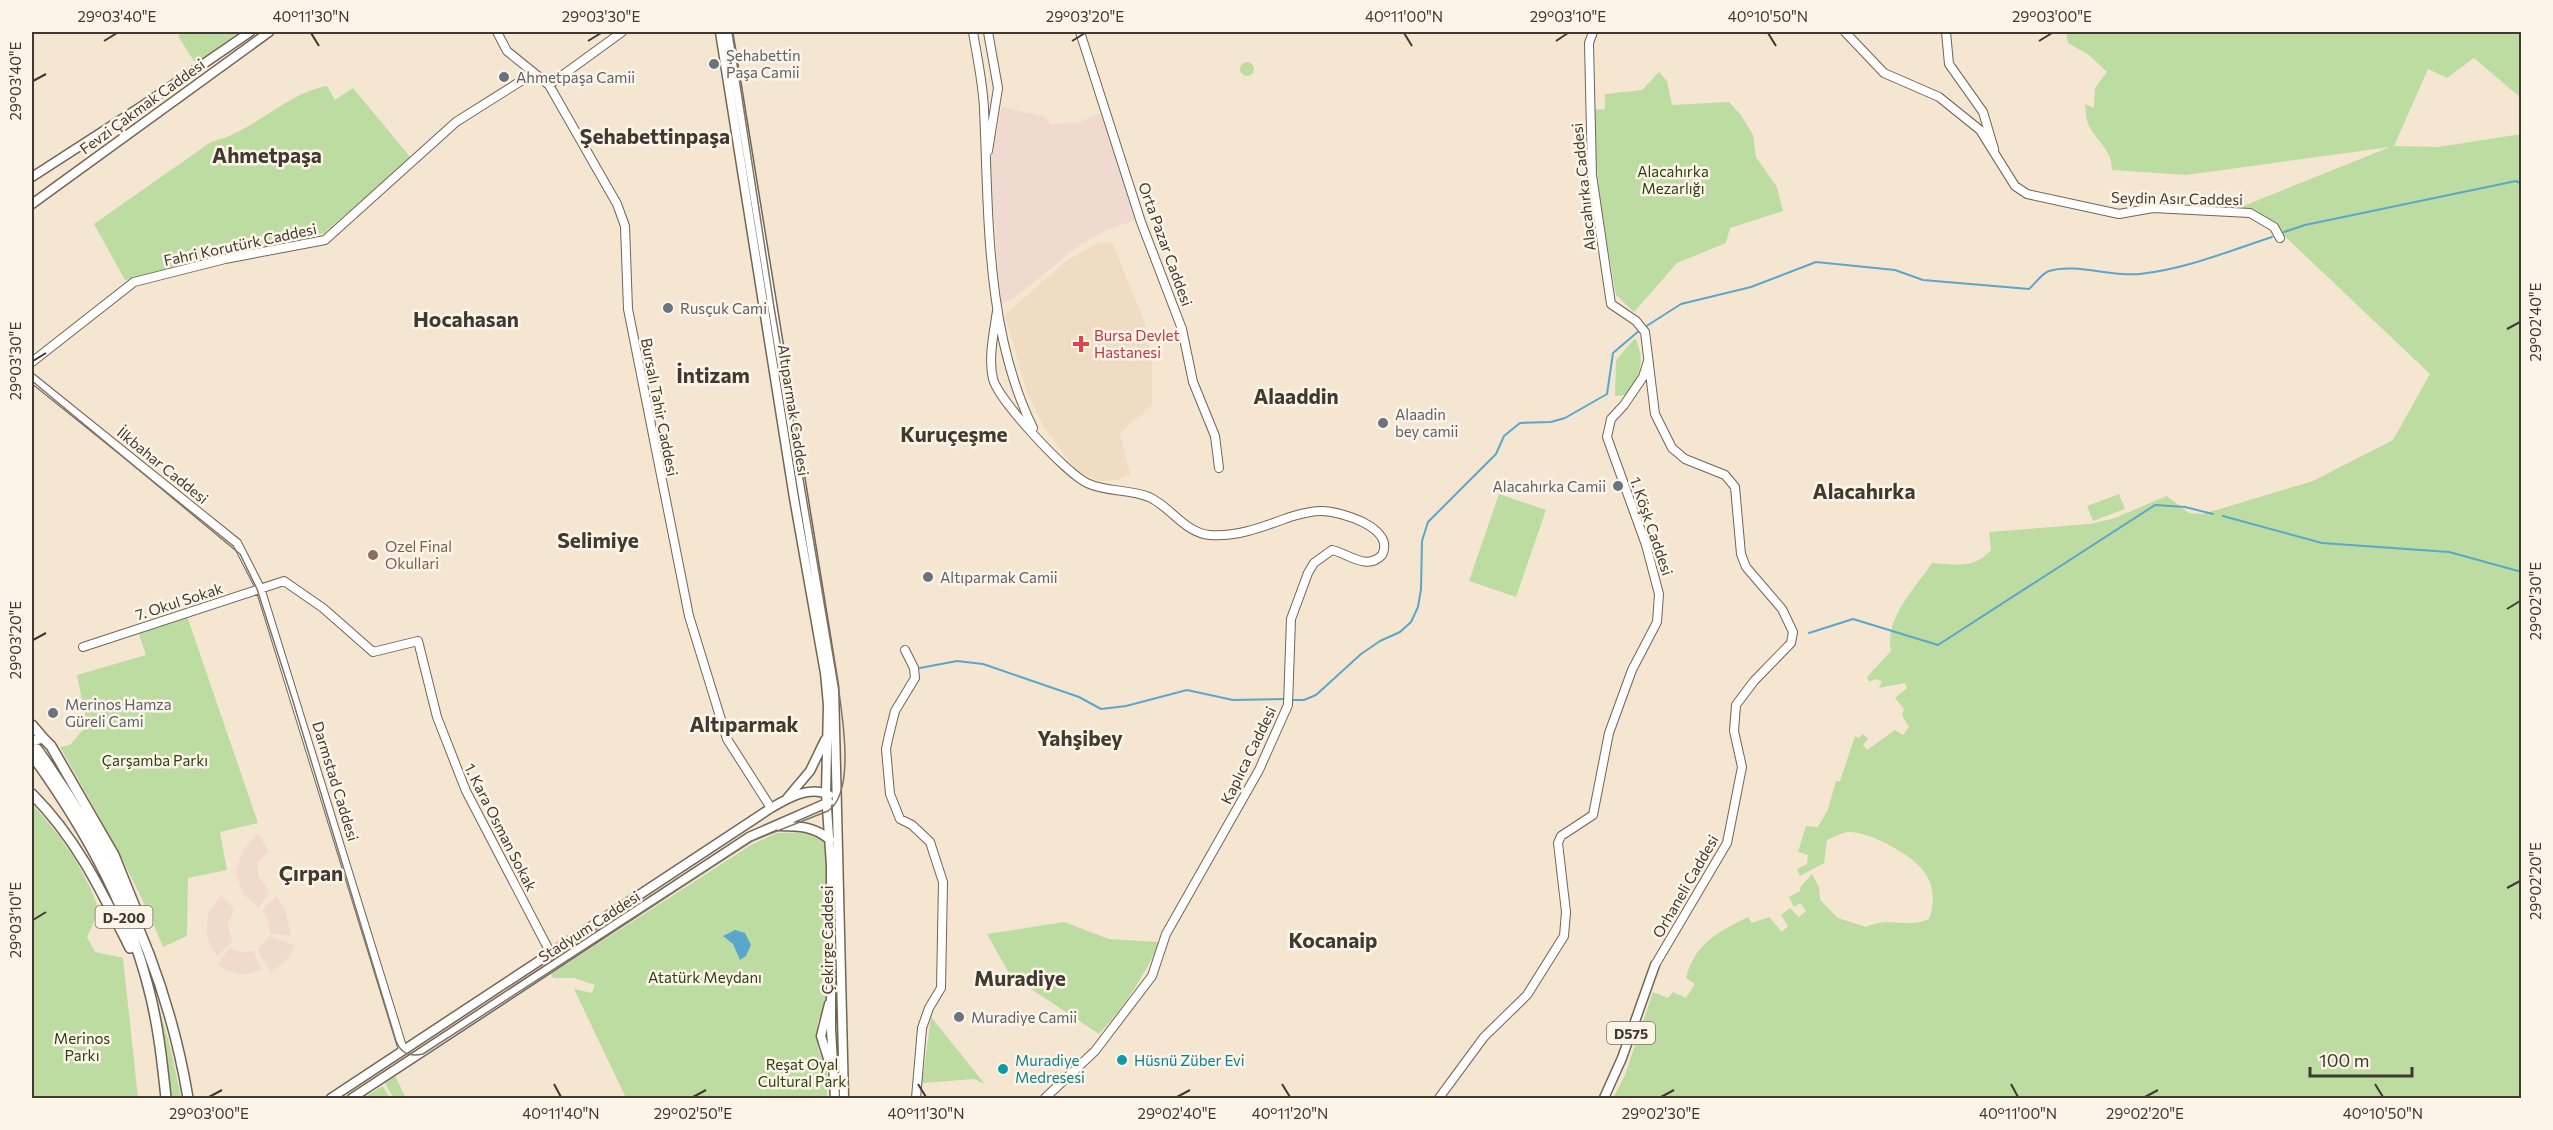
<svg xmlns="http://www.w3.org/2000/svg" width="2553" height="1130" viewBox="0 0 2553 1130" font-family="Commissioner,sans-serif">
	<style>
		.commercial { fill: #efdacc }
		.built { fill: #f0dcc2 }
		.education { fill: #f0d9ce }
		.green { fill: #bddca1 }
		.water { fill: #5ba7cb }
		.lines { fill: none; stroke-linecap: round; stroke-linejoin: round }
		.stream { stroke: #5ba7cb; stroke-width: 2 }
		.secondary-casing { stroke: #726554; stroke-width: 10 }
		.primary-casing { stroke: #726554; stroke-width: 11 }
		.highway-casing { stroke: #726554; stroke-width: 12 }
		.secondary { stroke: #fff; stroke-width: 8 }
		.primary { stroke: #fff; stroke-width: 8 }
		.highway { stroke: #fff; stroke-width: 9 }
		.tram { stroke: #7d7468; stroke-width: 1.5 }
		.ticks { fill: none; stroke: #3f3931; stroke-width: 2 }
		.worship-dot { fill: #6b7280; stroke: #fdf4e8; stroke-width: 2 }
		.health-dot { fill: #e0444e; stroke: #fdf4e8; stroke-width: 2 }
		.education-dot { fill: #8d6e63; stroke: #fdf4e8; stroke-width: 2 }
		.culture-dot { fill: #0f9aa8; stroke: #fdf4e8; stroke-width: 2 }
		.labels { text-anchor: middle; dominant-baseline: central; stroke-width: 5; stroke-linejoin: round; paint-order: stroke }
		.shield { fill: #fdf4e8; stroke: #787168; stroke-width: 1.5 }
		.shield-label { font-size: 14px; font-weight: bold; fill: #3f3931 }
		.worship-label { font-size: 15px; fill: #5b616d; stroke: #fdf4e8; text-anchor: start }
		.street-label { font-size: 15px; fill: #3f3931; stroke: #fdf4e8 }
		.park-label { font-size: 15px; fill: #2b4014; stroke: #fdf4e8 }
		.health-label { font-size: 15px; fill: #be3a42; stroke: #fdf4e8; text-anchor: start }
		.education-label { font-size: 15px; fill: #785e54; stroke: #fdf4e8; text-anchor: start }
		.culture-label { font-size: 15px; fill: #0d838f; stroke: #fdf4e8; text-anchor: start }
		.district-label { font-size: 21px; font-weight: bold; fill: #3f3931; stroke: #fdf4e8 }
		.neatline { fill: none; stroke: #3f3931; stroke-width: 2 }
		.ticks-label { font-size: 15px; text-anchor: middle; fill: #3f3931 }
	</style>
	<rect width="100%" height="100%" fill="#f5e6d2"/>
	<!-- commercial -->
	<path class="commercial" d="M258,833L268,851L258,863V876L269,891L259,908L243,894L236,872L243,850Z
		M221,895L234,909L227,925L233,941L217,956L210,945L206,930L209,911Z
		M276,896L285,909L291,936L270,934L268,919L262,911Z
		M269,936L295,945L288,958L271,973L257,950Z
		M229,948L241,952L254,951L261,970L243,975L222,969L218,965Z"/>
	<!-- built -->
	<path class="built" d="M1112,242L1145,323L1152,365V405L1120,433L1130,474L1117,480L1099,481L1077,471L1044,427L1028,395L1005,315L1066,261L1098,243Z"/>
	<!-- education -->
	<path class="education" d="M1002,107L1043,116L1051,124L1080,122L1104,111L1139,219L1109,229L1081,244L1015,297L1001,305L990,163Z"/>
	<!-- green -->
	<path class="green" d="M184,32H240L197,62L194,61L178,36Z
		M2066,32H2521V98L2474,58L2447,78L2428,69L2394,146L2438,147L2521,134V1098H1613L1625,1075L1653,992L1668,998L1673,992L1686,998L1695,984L1686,978C1695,943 1718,932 1748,917L1752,923L1769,917L1782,932L1788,926L1781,915L1790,908L1799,917L1806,911L1800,903L1794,907L1789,897L1800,891L1801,886L1812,874L1819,887L1820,900L1838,918L1866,927C1893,915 1903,930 1929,919C1942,880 1920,862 1889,845C1878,839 1862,832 1849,832C1842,832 1833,838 1827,840L1824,863L1800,876L1797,869L1807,864L1808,855L1798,852L1806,826L1818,827L1828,809L1836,781H1840L1855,736L1859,738L1863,734L1868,739L1863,745L1867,750L1895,730L1903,735L1909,727L1902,715L1904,709L1895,698L1907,688L1905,683L1879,688L1882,681L1875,679L1869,682L1867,677L1891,651C1884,619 1915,588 1932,563C1956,564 1973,570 1991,550L1989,532L2089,524L2112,519L2167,496L2189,513L2203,514L2313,481L2393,440L2430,374L2275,227L2236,209L2390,147L2186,175L2112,170C2112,151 2099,143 2090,128C2086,122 2086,112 2085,104L2094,108L2095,88L2107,72L2089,55L2068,43Z
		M1240 69a7 7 0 1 1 14 0a7 7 0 1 1-14 0Z
		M1659,72L1667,81L1672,105L1729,102L1741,115L1753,135L1756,157L1777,187L1783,211L1730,228L1726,243L1677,263L1634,312L1616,295L1601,208L1591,110L1605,109V94L1642,90Z
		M327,86L335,100L353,88L411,158L324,233L125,280L94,224L211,142C254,132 284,94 327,86Z
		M1635,338C1646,361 1640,373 1628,395L1615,396L1616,360Z
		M1499,494L1546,510L1516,597L1469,581Z
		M2119,494L2125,509L2093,521L2087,506Z
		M187,616L258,823L220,832L227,870L188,878L187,936L163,947C135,877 97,813 60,747L70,745L87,725L77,675L146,655L138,631Z
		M32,804C61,836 85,869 99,910L87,937L95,952L123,958L138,1098H32Z
		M804,832L826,842V1008L818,1021L817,1037L819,1052L827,1067V1098H626L574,989L592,993L595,985L574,978H553L551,974L751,845L777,833Z
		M1064,922L1109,939L1160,942C1144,976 1125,1006 1099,1034L1010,975L987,934Z
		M146,962L171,1050L181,1098H167Z
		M931,1017L985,1084L974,1079L922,1083Z
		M395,1076L406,1098H363L383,1086L390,1098L393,1097L385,1083Z"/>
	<!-- water -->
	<path class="water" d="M735,930L745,933L751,945L746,956L740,960L733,944L723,936Z"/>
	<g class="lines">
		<!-- stream -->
		<path class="stream" d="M2284,232L2305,225L2516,181L2522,184
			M1645,327L1681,304L1751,287L1816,262L1895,270L1923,280L2029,289C2035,284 2042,273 2049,271C2076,263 2111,277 2140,274C2186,269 2229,251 2272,237
			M2223,516L2322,543L2449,552L2522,572
			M1809,633L1853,619L1938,645L2155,505L2185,507L2213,514
			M920,668L957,661L983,664L1079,697L1101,709L1126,706L1187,690L1233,700L1285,699
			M1291,700H1304L1316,695L1361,654L1380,641L1400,632L1411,622L1418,607L1421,589L1422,541L1428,522L1496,454L1504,436L1520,423L1551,422L1565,418L1607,394L1613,353L1640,330"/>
		<defs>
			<path id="secondary" d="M497,32L507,51L549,85L617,204L625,226L628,309L689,616L727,739L771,808
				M973,32C977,57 983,83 984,109C989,214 985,330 1033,428
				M1080,32L1141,222L1182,329L1193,382L1215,436L1219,468
				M1593,32L1589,43L1592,175L1611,304L1636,321L1645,332L1655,414L1672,448L1685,459L1725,475L1735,487L1741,554L1746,567L1782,609L1793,632L1791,643L1754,681L1736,705L1734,731L1742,767L1727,843L1655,965
				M1845,32L1884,73L1939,97L1980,130L2015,186L2027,194L2119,214L2153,208L2250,213L2274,227L2280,238
				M1946,32L1949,64L1983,112L1994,149
				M549,85L622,32
				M988,151L998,88L988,32
				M997,311C994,332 988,358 993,379C999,401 1066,473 1087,483C1105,492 1129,489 1149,497C1171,507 1185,533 1210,535C1238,537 1265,526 1290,517C1300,514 1311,511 1321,511C1341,511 1396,528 1382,555C1367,571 1349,554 1332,550L1314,563L1308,573L1291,619L1288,705L1259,770L1166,934L1152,976L1095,1051L1045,1098
				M32,362L134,282L225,259L325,240L456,122L532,74
				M32,378L237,543L260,588L403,1050
				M83,647L284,581L323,608L373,652L418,641L437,717L466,791L550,952
				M905,650L914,668L915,678L895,711L889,735L886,749L890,794L900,819L912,825L930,842L943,882L941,988L929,1008L922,1028L916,1098
				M1439,1098L1484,1037L1527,995L1564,936L1566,912L1558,843L1561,836L1593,815L1609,733L1632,670L1657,622L1659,594L1646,545L1607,437L1611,419L1624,405L1643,377L1648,361"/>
			<path id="primary" d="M720,32L794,498L825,673L828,705L826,794L831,865V1029L835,1098
				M728,32L834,687L844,1098
				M32,177L145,104L250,32
				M32,204L269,32
				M788,797L810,771L825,740
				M779,826C799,826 814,826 830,840
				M829,1004L821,1036L831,1068
				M331,1098L771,808C788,798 810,785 829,795
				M352,1098L749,837L829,802
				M1604,1098L1622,1058L1655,965"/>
			<path id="highway" d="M32,725L43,738
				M32,741L43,738L51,746L114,855L141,922
				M37,749C112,853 167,971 188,1098
				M32,755C81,823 127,904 148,986C158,1023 162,1060 166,1098
				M32,794C77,839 102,892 130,948"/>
		</defs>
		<!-- secondary casing -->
		<use href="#secondary" class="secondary-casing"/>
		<!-- primary casing -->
		<use href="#primary" class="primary-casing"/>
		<!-- highway casing -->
		<use href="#highway" class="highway-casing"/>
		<!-- secondary -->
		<use href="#secondary" class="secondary"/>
		<!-- primary -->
		<use href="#primary" class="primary"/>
		<!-- highway -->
		<use href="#highway" class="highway"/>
		<!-- tram -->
		<path class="tram" d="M32,381L240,554L257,589L292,698L396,1041C401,1054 410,1057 423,1054L752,841L828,811C856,792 842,715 838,685L774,307L732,32"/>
	</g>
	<!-- ticks -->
	<path class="ticks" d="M311,33L319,46M1404,33L1412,46M1768,33L1776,46M104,41L117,33M588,41L601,33M1072,41L1085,33M1556,41L1568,33M2039,41L2052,33M33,81L46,74M2507,329L2520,322M33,361L46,353M2507,609L2520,601M33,640L46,633M2507,888L2520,881M33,920L46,912M554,1084L561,1097M918,1084L926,1097M1282,1084L1290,1097M2011,1084L2018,1097M2375,1084L2383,1097M209,1097L222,1090M693,1097L706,1090M1177,1097L1190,1090M1661,1097L1674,1090M2145,1097L2158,1090"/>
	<!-- markers -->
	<g class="worship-dot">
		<circle cx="714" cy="64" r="6"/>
		<circle cx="504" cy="77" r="6"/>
		<circle cx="668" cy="308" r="6"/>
		<circle cx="1383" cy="423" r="6"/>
		<circle cx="1618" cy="486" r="6"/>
		<circle cx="928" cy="577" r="6"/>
		<circle cx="53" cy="713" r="6"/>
		<circle cx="959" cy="1017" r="6"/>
	</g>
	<path class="health-dot" d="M1078 335h6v6h6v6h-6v6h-6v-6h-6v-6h6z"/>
	<circle class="education-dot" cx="373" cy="555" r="6"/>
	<g class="culture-dot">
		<circle cx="1122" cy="1060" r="6"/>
		<circle cx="1003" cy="1069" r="6"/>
	</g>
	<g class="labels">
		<!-- shield labels -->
		<g class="shield">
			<rect x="95.5" y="906" width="57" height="22" rx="4.5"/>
			<rect x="1607" y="1022" width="48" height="22" rx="4.5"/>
		</g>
		<g class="shield-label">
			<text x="124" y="917">D-200</text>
			<text x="1631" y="1033">D575</text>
		</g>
		<!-- worship labels -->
		<g class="worship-label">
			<text x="726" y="55">Şehabettin<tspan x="726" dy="17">Paşa Camii</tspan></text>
			<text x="516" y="77">Ahmetpaşa Camii</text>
			<text x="680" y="308">Rusçuk Cami</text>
			<text x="1395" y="414">Alaadin<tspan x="1395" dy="17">bey camii</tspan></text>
			<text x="1606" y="486" text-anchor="end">Alacahırka Camii</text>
			<text x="940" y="577">Altıparmak Camii</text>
			<text x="65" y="704">Merinos Hamza<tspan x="65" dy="17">Güreli Cami</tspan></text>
			<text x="971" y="1017">Muradiye Camii</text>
		</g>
		<!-- street labels -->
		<g class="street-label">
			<text transform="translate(142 106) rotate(-36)">Fevzi Çakmak Caddesi</text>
			<text transform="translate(1583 187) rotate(-96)">Alacahırka Caddesi</text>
			<text transform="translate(2177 198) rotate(1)">Seydin Asır Caddesi</text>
			<text transform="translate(240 244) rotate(-12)">Fahri Korutürk Caddesi</text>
			<text transform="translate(1166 244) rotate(70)">Orta Pazar Caddesi</text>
			<text transform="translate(660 407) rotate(79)">Bursalı Tahir Caddesi</text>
			<text transform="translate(794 410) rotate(81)">Altıparmak Caddesi</text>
			<text transform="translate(163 465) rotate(39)">İlkbahar Caddesi</text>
			<text transform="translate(1652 526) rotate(71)">1. Köşk Caddesi</text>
			<text transform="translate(179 601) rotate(-18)">7. Okul Sokak</text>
			<text transform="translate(1248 755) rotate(-64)">Kaplıca Caddesi</text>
			<text transform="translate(336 781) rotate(73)">Darmstad Caddesi</text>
			<text transform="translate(501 827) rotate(63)">1. Kara Osman Sokak</text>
			<text transform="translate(1685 886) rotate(-60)">Orhaneli Caddesi</text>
			<text transform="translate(589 926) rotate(-33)">Stadyum Caddesi</text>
			<text transform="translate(827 940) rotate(-90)">Çekirge Caddesi</text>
		</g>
		<!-- park labels -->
		<g class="park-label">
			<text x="1673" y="171">Alacahırka<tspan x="1673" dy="17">Mezarlığı</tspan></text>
			<text x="155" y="760">Çarşamba Parkı</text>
			<text x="705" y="977">Atatürk Meydanı</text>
			<text x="82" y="1038">Merinos<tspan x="82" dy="17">Parkı</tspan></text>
			<text x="802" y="1064">Reşat Oyal<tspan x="802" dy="17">Cultural Park</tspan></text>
		</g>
		<!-- health labels -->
		<g class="health-label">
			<text x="1094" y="335">Bursa Devlet<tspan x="1094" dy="17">Hastanesi</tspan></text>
		</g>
		<!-- education labels -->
		<g class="education-label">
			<text x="385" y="546">Ozel Final<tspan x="385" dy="17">Okullari</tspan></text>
		</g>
		<!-- culture labels -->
		<g class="culture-label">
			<text x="1015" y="1060">Muradiye<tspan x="1015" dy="17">Medresesi</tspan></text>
			<text x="1134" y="1060">Hüsnü Züber Evi</text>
		</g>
		<!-- district labels -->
		<g class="district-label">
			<text x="655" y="135">Şehabettinpaşa</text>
			<text x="267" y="154">Ahmetpaşa</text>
			<text x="466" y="318">Hocahasan</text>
			<text x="713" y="374">İntizam</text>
			<text x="1296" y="395">Alaaddin</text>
			<text x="954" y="433">Kuruçeşme</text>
			<text x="1864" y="490">Alacahırka</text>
			<text x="598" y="539">Selimiye</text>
			<text x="744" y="723">Altıparmak</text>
			<text x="1080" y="737">Yahşibey</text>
			<text x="311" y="872">Çırpan</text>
			<text x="1333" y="939">Kocanaip</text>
			<text x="1020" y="977">Muradiye</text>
		</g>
	</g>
	<!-- border -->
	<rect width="2553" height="1130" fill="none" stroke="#fdf4e8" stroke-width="66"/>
	<!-- scale -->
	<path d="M2310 1067v9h102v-9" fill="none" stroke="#3f3931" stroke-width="3"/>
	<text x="2319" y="1067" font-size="18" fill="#3f3931" stroke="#fdf4e8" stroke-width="4.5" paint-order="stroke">100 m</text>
	<rect x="33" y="33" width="2487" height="1064" class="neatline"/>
	<g class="ticks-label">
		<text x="117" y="22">29°03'40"E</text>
		<text x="311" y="22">40°11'30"N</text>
		<text x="601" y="22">29°03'30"E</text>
		<text x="1085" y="22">29°03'20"E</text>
		<text x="1404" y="22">40°11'00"N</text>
		<text x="1568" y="22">29°03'10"E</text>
		<text x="1768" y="22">40°10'50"N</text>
		<text x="2052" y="22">29°03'00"E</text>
		<text transform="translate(16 81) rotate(-90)" y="5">29°03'40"E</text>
		<text transform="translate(2536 322) rotate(-90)" y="5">29°02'40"E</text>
		<text transform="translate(16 361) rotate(-90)" y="5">29°03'30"E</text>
		<text transform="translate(2536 601) rotate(-90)" y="5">29°02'30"E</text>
		<text transform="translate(16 640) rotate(-90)" y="5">29°03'20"E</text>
		<text transform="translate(2536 881) rotate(-90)" y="5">29°02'20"E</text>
		<text transform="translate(16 920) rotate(-90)" y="5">29°03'10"E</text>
		<text x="209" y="1119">29°03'00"E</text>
		<text x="561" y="1119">40°11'40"N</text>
		<text x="693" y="1119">29°02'50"E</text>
		<text x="926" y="1119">40°11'30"N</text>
		<text x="1177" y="1119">29°02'40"E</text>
		<text x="1290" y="1119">40°11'20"N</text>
		<text x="1661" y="1119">29°02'30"E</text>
		<text x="2018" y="1119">40°11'00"N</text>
		<text x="2145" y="1119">29°02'20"E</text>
		<text x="2383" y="1119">40°10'50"N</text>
	</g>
</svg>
